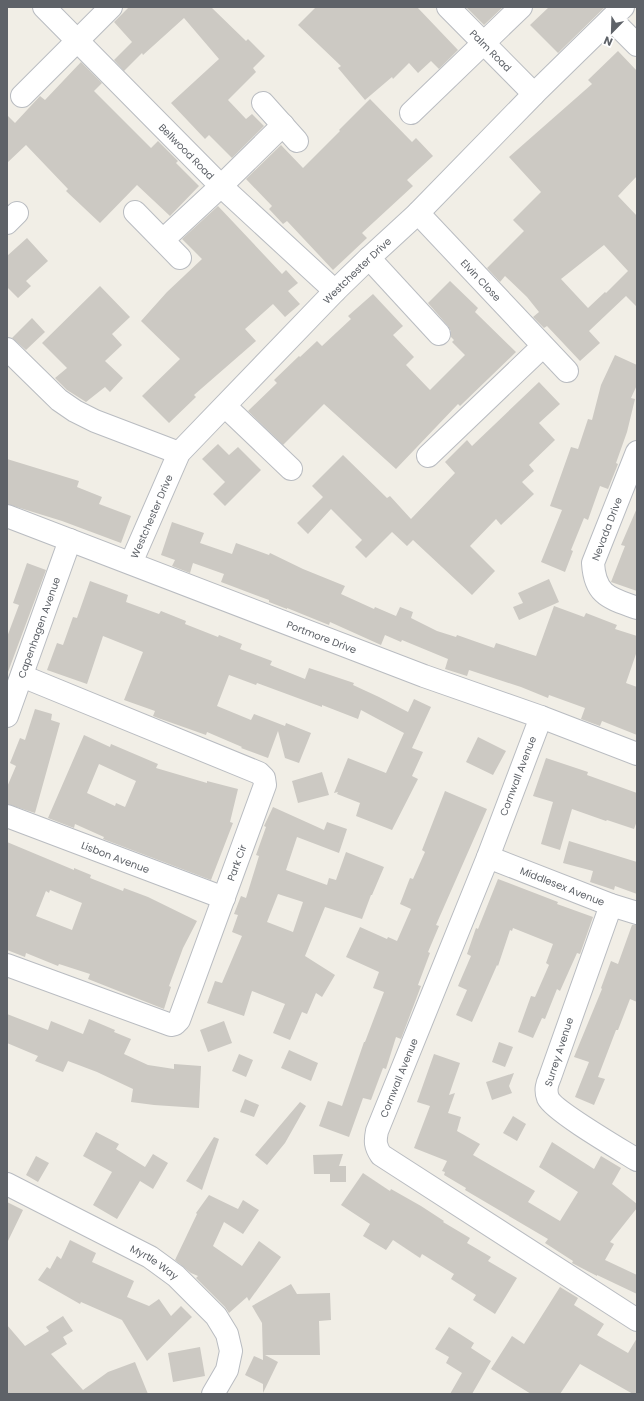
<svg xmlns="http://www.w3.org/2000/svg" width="644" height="1401" viewBox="0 0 644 1401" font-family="Poppins,sans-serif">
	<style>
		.building { fill: #ccc9c3; fill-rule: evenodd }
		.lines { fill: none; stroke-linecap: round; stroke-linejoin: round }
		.minor-casing { stroke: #b9bcc1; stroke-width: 24 }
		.minor { stroke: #fff; stroke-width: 22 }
		.labels { text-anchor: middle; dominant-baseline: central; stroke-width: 4; stroke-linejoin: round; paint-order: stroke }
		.street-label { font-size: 10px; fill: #5e6268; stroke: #fff }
	</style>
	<rect width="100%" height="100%" fill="#f1eee6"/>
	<!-- building -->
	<path class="building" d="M129,7H211L246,41L248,39L265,56L253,68L256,72L228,100L246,119L252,114L264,126L232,158L209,135L205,139L171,103L219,59L184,18L143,55L142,53L124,71L114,60L132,42L114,22Z
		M316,7H417L458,50L439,69L431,61L418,73L409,63L393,79L392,77L365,100L338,68L341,66L298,25Z
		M466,7H503L484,25Z
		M549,7H605L558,53L530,25Z
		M618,51L637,71V176L618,196L637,216V307L626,296L589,331L600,343L580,361L547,326L544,328L533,317L539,312L527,297L505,276L500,282L487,268L524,231L513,220L541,192L509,157L592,84L588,80ZM604,245L628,271L606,293L605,292L588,308L561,279Z
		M81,62L102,83L94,91L151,148L158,141L178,161L176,163L199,186L170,216L137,185L100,223L66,191L68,189L26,145L7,163V115L15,123L40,96L45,100Z
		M370,99L412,142L416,138L433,156L407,180L413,186L362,233L367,238L333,270L287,221L283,224L269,209L272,206L246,179L281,145L303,168L340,131L339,130Z
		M218,206L282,274L286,270L298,283L288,291L300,304L285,317L273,304L245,329L256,341L194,395L196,397L169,423L142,396L180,359L141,321L167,292L202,259L182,239Z
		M27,238L48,261L26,281L31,286L18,298L7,287V256Z
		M450,281L478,308L475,312L516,352L460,406L458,404L396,469L324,404L283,445L248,411L277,383L274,380L299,356L300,357L317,341L322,346L351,319L348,316L373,294L403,326L393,335L414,357L406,365L430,390L465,355L452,342L454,340L451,337V331L448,326L428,303Z
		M100,286L130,317L112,334L122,345L105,361L123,378L110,392L105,387L86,402L67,390L55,378L67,368L42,343Z
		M32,318L45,332L26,350L12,338Z
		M615,355L637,365V385L631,398L635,399L627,432L616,463L618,464L608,489L600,486L588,520L584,518L571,550L573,551L565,572L541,562L562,510L550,506L571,447L578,449L588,419L592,420L601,385Z
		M539,382L560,404L539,423L555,440L529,465L534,471L522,482L534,494L501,525L496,519L470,546L495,571L472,595L413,540L407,546L392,532L366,558L355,547L362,540L331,509L308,534L297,523L323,497L312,486L343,455L387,498L390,496L411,519L455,473L445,462L467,440L472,446Z
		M218,444L229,455L238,447L261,470L225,506L213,494L225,482L202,459Z
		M7,459L79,481L77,487L102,497L99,504L131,516L121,543L62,521L7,504Z
		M637,508V591L611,582L625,546L621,545Z
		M172,522L204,533L200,543L232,554L236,543L269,555L270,553L303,569L345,586L341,594L374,609L375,607L396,616L400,607L413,612L411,618L437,631L456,637L457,635L494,648L496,643L536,656L554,606L584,617L586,613L617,625L615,629L637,636V651L626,683L637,687V735L602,721L600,726L581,719L585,708L549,695L548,698L521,687L469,670L467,676L445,669L448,659L402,640L401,642L385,635L381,645L330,622L329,625L287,608V609L269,602V600L221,582L224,574L193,563L190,573L172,566L175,560L161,555Z
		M27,563L46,570L8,672L7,637L19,605L13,603Z
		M549,579L559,602L519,620L513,607L523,603L518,593Z
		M90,581L128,595L126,602L159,614L161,611L186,621L185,624L218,637L219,635L242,644L240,649L272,661L270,665L305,679L309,668L354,683L353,685L379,697L408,712L414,699L431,707L412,748L423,752L412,776L418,779L392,830L356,816L360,803L337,794L338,792L334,793L348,758L386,773L404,733L361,710L358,719L322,705V707L257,683L256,685L229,675L217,706L251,720L254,714L285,726L286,723L311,733L299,763L285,758L278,731L268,758L241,748L242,747L207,732L206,735L158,718L153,716L155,711L124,700L143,652L103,636L87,684L47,670L57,643L63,645L73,617L77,618Z
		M35,709L52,714L51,720L60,723L35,813L7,804V787L16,766L10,763L20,738L25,740Z
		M84,735L110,747L111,744L158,764L156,768L207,783V781L238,789L230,822L233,823L211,880L103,839L104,837L75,824L74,828L48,818ZM99,764L136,781L125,807L116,803L115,806L87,793Z
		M478,737L506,751L493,775L466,762Z
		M546,758L588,772L587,775L637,793V821L634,829L607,820L606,821L572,809L560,850L541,844L553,802L533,796Z
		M322,772L329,795L298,803L292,781Z
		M445,791L487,809L436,925L439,926L428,952L430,953L418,985L421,986L401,1039L396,1037L386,1069L383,1068L371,1100L363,1098L349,1137L319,1126L328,1101L342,1106L364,1042H365L384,992L373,988L379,972L346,957L360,927L387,939L388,937L397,941L411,909L400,904L410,878L413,879L425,852L422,850Z
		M273,807L324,830L327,822L347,829L339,853L297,837L286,870L327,885L329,878L336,880L346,852L384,867L372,895H371L362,919L325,907L305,956L335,975L322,997L316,993L307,1014L302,1012L290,1040L273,1033L285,1004L252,991L244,1016L207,1003L215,981L222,983L242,936L232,932L238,915L234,914L241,896L246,898L259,856L256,855L266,827L264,826ZM278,894L303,902L293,932L267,922Z
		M569,841L637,862V894L615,886L614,890L590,882L593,871L563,863Z
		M7,842L74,870V868L91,875L90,878L123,891L124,888L148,897L197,921L183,948L169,986L171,987L164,1009L88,979L90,974L59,964L58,966L26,953L25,957L7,950ZM50,890L82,903L72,930L36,916L46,891L49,893Z
		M498,879L558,902L557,904L593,917L580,954L577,953L560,991L557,989L545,1019L542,1018L533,1038L518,1032L531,996L535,997L549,965L546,963L553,944L513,928L512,931L510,930L498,966L497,965L472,1022L456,1015L467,990L458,986L471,956L467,954L476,928L478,929Z
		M632,925H637V1002L630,999L618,1030H616L598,1077L605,1079L594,1105L575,1097L589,1062L574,1057L602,989L601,988L611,961L618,964Z
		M7,1014L48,1030L51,1021L83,1034L89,1019L115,1030L114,1032L131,1039L124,1054L148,1065L174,1069V1064L201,1066L199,1108L154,1105L131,1102L133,1089L97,1072L68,1061L63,1072L35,1061L38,1056L7,1043Z
		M224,1021L232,1043L208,1052L200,1030Z
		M499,1042L513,1047L505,1067L492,1062Z
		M289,1050L318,1063L311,1081L281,1068Z
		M239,1054L253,1060L246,1077L232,1071Z
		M434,1054L460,1063L449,1095L455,1093L448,1113L461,1117L457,1131L480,1144L473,1155L535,1191L528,1202L560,1221L578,1192L539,1167L552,1142L594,1169L601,1156L621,1168L612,1184L637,1204V1208L610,1242L614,1244L605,1260L637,1275V1294L597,1275V1276L572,1263L573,1261L545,1243L548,1239L465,1190L466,1188L444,1175L445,1172L442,1171L447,1161L414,1148L430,1106L417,1102Z
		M514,1073L509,1086L512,1093L492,1100L486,1082Z
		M245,1099L259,1105L254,1117L240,1112Z
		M300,1102L306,1106L285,1143L267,1165L255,1155Z
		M513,1116L526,1124L517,1141L503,1133Z
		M96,1132L119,1144L116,1149L145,1167L153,1154L168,1163L153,1189L140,1181L117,1219L93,1205L112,1172L83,1156Z
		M214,1137L219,1139L202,1190L186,1181Z
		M343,1154L339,1166H346V1182H330V1174H314L313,1155Z
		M36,1156L49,1163L38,1182L26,1175Z
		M363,1173L390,1191L391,1189L421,1206L444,1221L443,1222L470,1238L467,1243L491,1257L488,1261L517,1278L495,1314L473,1300L476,1295L451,1279L454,1274L422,1254L420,1258L393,1240L386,1250L363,1236L370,1224L341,1205Z
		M209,1195L238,1209L243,1200L259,1210L243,1234L224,1222L213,1246L242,1266L259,1241L281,1257L249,1301L247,1297L229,1313L225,1307L196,1278L198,1276L191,1273L175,1260L197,1214L196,1213Z
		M7,1202L23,1210L7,1243Z
		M70,1240L96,1253L92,1262L134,1281L127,1297L149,1306L159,1299L171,1316L181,1306L192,1317L147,1361L122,1320L81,1302L80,1304L38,1280L47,1267L50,1269L57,1256L61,1259Z
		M291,1284L297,1294L330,1293L331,1320L319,1321L320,1355H265L278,1362L263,1393V1384L245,1375L254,1356L263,1360L262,1323L252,1306Z
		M560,1287L578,1298L574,1305L604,1324L597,1335L628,1353L637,1338V1394H633L580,1364L560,1394H531L491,1369L512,1336L524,1344Z
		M63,1316L73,1331L63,1337L67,1344L51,1354L83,1390L108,1372L135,1362L148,1394H7V1325L25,1346L49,1331L46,1327Z
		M449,1327L474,1343L471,1348L491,1361L472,1394H450L462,1373L446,1363L449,1357L435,1349Z
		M200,1347L205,1376L173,1382L168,1353Z"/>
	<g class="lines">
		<defs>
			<g id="minor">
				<path id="s1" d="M44,7L221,186L335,291"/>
				<path id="s2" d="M448,7L534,94"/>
				<path d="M611,19L637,45"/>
				<path d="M22,96L111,7"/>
				<path d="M263,103L297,141"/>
				<path d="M411,113L521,7"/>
				<path d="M135,212L180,258"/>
				<path id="s3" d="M418,213L567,371"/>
				<path d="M7,223L17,213"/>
				<path d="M163,240L221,186L283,125"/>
				<path d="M369,258L439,334"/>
				<path d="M7,349L59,400L75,411L95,421L179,453"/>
				<path d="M225,406L291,469"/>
				<path d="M637,452L593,563C595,596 610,598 637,608"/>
				<path d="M428,456L542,347"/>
				<path id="s4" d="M7,516L424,676L541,717L637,754"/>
				<path id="s5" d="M131,563L179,453L335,291L369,258L418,213L534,94L623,7"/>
				<path id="s6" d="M7,716L70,540"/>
				<path d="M541,717L488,857L377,1131C375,1141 375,1146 381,1155L637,1320"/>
				<path id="s7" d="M7,816L224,898"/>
				<path id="s8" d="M488,857L611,905L637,913"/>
				<path d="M611,905L550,1077C547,1084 545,1090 548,1098C554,1111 621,1150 637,1160"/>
				<path id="s9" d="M7,965L171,1025L175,1024L179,1020L265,785L264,778L259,773L22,676"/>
				<path id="s10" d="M7,1184L150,1257L176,1276L216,1316L227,1334L231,1351L227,1370L213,1394"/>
			</g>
		</defs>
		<!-- minor casing -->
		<use href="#minor" class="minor-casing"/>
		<!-- minor -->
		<use href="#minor" class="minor"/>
	</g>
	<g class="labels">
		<!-- street labels -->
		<g class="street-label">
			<text stroke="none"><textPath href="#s2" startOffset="61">Palm Road</textPath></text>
			<text stroke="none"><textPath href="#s1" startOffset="203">Bellwood Road</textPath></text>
			<text stroke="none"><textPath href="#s5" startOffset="375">Westchester Drive</textPath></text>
			<text stroke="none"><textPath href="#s3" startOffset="92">Elvin Close</textPath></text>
			<text stroke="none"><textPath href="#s5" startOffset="51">Westchester Drive</textPath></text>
			<text transform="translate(607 529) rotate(-69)">Nevada Drive</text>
			<text stroke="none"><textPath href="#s6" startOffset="94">Capenhagen Avenue</textPath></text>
			<text stroke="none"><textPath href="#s4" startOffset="337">Portmore Drive</textPath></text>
			<text transform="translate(518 776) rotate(-69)">Cornwall Avenue</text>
			<text stroke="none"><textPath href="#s7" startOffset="116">Lisbon Avenue</textPath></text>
			<text stroke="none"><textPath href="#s9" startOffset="352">Park Cir</textPath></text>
			<text stroke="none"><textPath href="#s8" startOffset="80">Middlesex Avenue</textPath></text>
			<text transform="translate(559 1052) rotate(-72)">Surrey Avenue</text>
			<text transform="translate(399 1078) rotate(-68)">Cornwall Avenue</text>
			<text stroke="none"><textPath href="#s10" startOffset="167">Myrtle Way</textPath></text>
		</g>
	</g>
	<!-- border -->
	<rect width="644" height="1401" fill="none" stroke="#5e6268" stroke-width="16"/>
	<!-- north arrow -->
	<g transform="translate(612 32) rotate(203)" stroke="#ffffff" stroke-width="3" paint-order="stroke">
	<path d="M0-3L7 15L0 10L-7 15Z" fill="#5e6268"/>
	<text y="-6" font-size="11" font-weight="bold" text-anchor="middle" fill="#5e6268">N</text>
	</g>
</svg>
